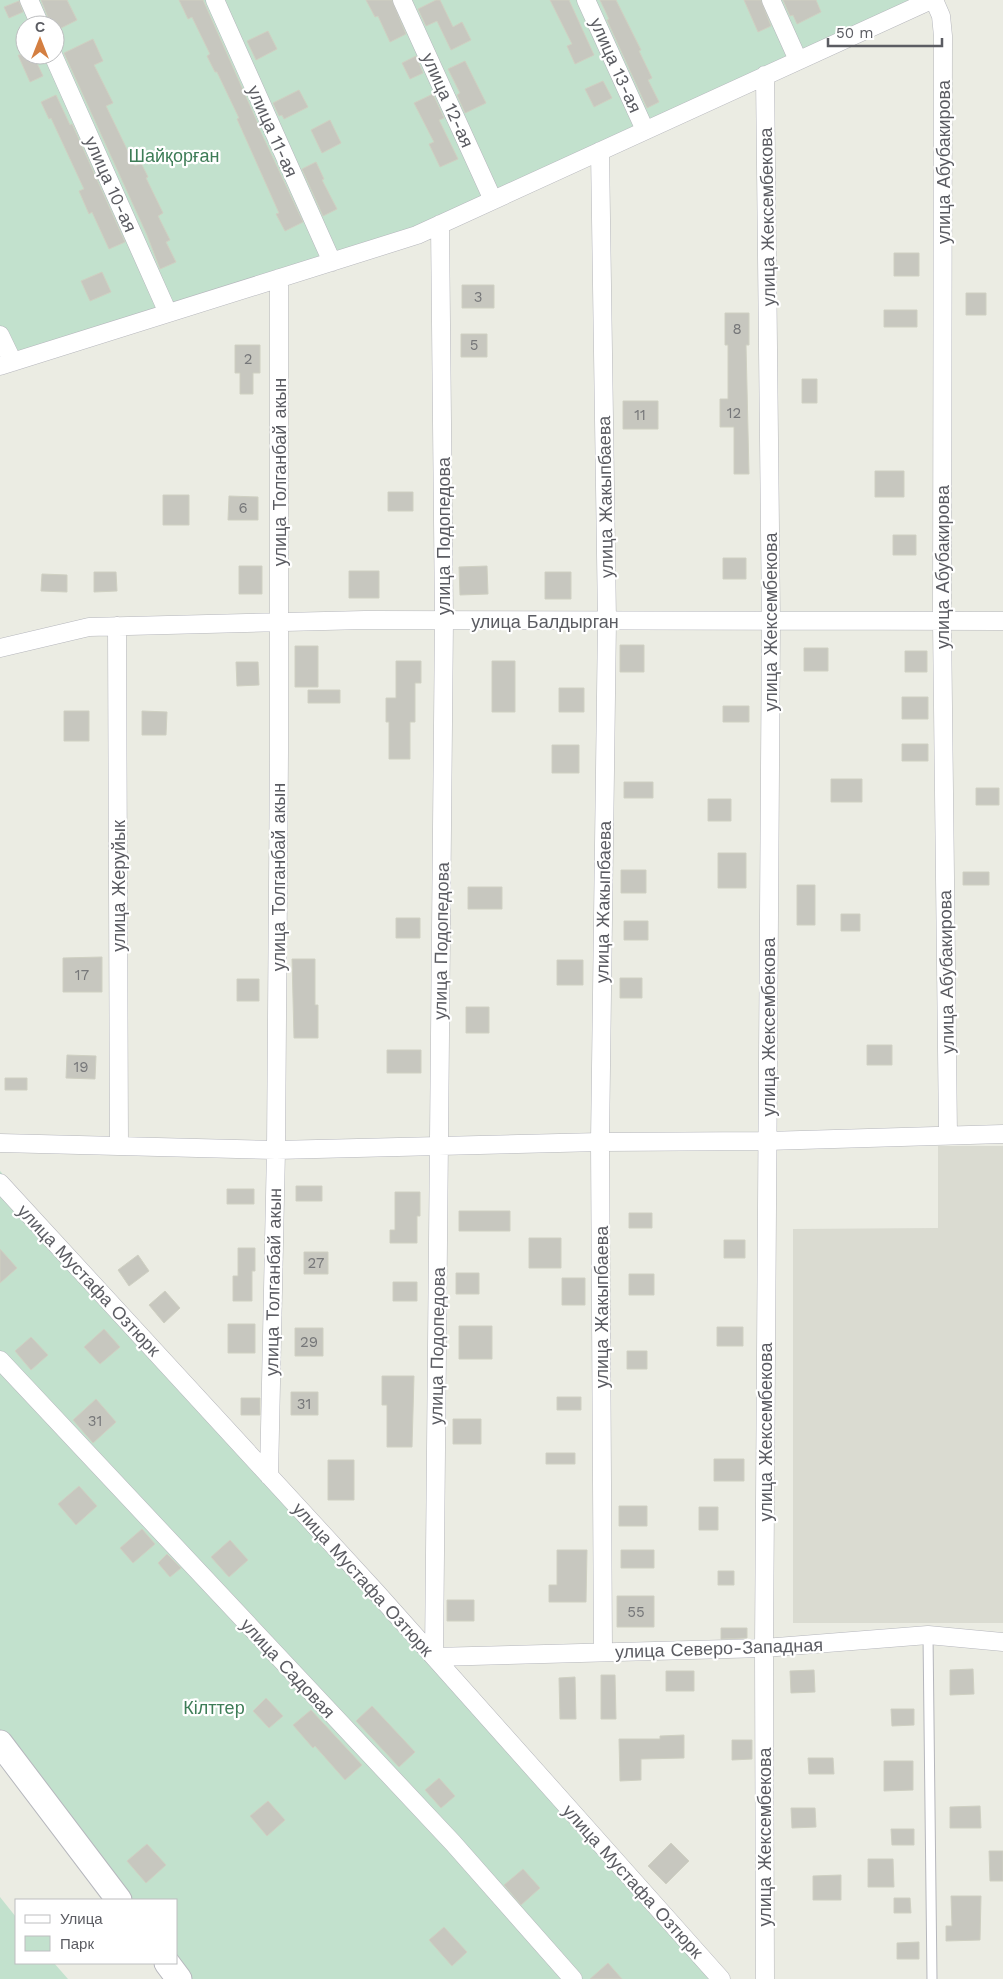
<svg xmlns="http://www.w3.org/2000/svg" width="1003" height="1979" viewBox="0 0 1003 1979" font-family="'Work Sans',sans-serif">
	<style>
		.education { fill: #dadbd1 }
		.green { fill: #c2e1cd; fill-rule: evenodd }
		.building { fill: #c7c7bf; stroke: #cfd0c2 }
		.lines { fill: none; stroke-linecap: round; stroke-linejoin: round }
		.lane-casing { stroke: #b5b6bc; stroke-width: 11 }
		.street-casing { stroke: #b5b6bc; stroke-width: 19 }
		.secondary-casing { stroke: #b6b7bd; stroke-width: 27 }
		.lane { stroke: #fff; stroke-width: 9 }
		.street { stroke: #fff; stroke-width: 18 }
		.secondary { stroke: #fff; stroke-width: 25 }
		.labels { text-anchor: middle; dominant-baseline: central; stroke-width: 4.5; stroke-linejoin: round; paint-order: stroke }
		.number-label { font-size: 15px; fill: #767779 }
		.street-label { font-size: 18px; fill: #5b5c62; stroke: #fff }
		.park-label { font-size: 18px; fill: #3e7d57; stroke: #fff }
	</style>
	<rect width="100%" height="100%" fill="#ebece3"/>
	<!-- education -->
	<path class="education" d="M938,1146H1003V1623H793V1229L938,1228Z"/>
	<!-- green -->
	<path class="green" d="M0,0H925L431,239L0,369ZM25,25H55V55H25Z
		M0,1171L710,1979H184L176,1963V1900H121L0,1749Z
		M0,1897L16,1917V1963H54L68,1979H0Z"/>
	<!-- building -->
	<path class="building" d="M41,0H67L77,20L55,31V25H51Z
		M179,0H203L259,126H258L303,222L285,231L276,214L279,213L237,119L239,118L217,72H215L207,56L210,54L192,17L188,19Z
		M366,0H392L406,34L390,42L378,16L375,17Z
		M436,0H440L453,27L462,22L471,40L451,50L437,21L426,26L418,9Z
		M550,0H569L594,55L575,64L567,46L572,44Z
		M600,0H616L641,50L639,51L652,78L648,80L659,102L647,108L607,20L609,19Z
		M744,0H761L771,26L758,32Z
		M783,0H816L821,12L797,24L793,15L790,16Z
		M19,1L23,12L9,18L4,7Z
		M268,31L277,49L256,60L247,41Z
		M93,39L103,61L94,65L113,103L106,106L135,166L141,163L148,177L146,178L163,213L158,216L170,240L166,242L176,262L160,269L147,235L64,53Z
		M18,55H33L43,76L30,82Z
		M416,56L423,73L410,79L402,63Z
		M465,61L486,103L465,113L457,95L460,93L448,69Z
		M603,81L612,98L594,107L585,89Z
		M299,90L308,107L284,119L282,115L279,116L273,103Z
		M433,94L444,118L439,120L458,159L440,167L429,144L434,142L414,103Z
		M56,95L70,125L72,124L125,242L109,249L92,212L89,214L79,191L84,189L51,118L49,119L41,102Z
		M330,120L341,143L322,153L311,130Z
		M316,162L324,179L322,180L337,209L323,216L302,169Z
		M894,253H919V276H894Z
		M102,272L111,292L90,301L81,281Z
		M462,285H494V308H462Z
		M966,293H986V315H966Z
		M884,310H917V327H884Z
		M725,313H749V345H746L749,474H734V427H720V399H728V345H725Z
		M461,334H487V357H461Z
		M235,345H260V373H253V394H240V373H235Z
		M802,379H817V403H802Z
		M623,401H658V429H623Z
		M875,471H904V497H875Z
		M388,492H413V511H388Z
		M163,495H189V525H163Z
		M229,496L258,497V520H228Z
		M893,535H916V555H893Z
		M723,558H746V579H723Z
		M239,566H262V594H239Z
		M487,566L488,594L460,595L459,567Z
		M349,571H379V598H349Z
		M94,572H116L117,591L94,592Z
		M545,572H571V599H545Z
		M42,574L67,575V592L41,591Z
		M620,645H644V672H620Z
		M295,646H318V687H295Z
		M804,648H828V671H804Z
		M905,651H927V672H905Z
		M396,661H421V683H415V722H410V759H389V722H386V698H396Z
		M492,661H515V712H492Z
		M236,662H258L259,685L237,686Z
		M559,688H584V712H559Z
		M308,690H340V703H308Z
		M902,697H928V719H902Z
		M723,706H749V722H723Z
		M64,711H89V741H64Z
		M142,711L167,712L166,735H142Z
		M902,744H928V761H902Z
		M552,745H579V773H552Z
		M831,779H862V802H831Z
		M624,782H653V798H624Z
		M976,788H999V805H976Z
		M708,799H731V821H708Z
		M718,853H746V888H718Z
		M621,870H646V893H621Z
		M963,872H989V885H963Z
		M797,885H815V925H797Z
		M468,887H502V909H468Z
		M841,914H860V931H841Z
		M396,918H420V938H396Z
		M624,921H648V940H624Z
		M102,957V992H63V958Z
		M292,959H315V1005H318V1038H294Z
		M557,960H583V985H557Z
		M620,978H642V998H620Z
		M237,979H259V1001H237Z
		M466,1007H489V1033H466Z
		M867,1045H892V1065H867Z
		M387,1050H421V1073H387Z
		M67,1055L96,1056L95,1079L66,1078Z
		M5,1078H27V1090H5Z
		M296,1186H322V1201H296Z
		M227,1189H254V1204H227Z
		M395,1192H420V1216H417V1243H390V1230H395Z
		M459,1211H510V1231H459Z
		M629,1213H652V1228H629Z
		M529,1238H561V1268H529Z
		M724,1240H745V1258H724Z
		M238,1248H255V1271H252V1301H233V1276H238Z
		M0,1249L17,1268L0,1283Z
		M304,1252H328V1274H304Z
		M138,1255L149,1271L129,1286L118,1270Z
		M456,1273H479V1294H456Z
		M629,1274H654V1295H629Z
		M562,1278H585V1305H562Z
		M393,1282H417V1301H393Z
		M165,1291L180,1308L164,1323L149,1305Z
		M228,1324H255V1353H228Z
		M459,1326H492V1359H459Z
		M717,1327H743V1346H717Z
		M295,1328H323V1356H295Z
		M104,1329L120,1347L100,1364L84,1347Z
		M31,1337L48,1355L31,1370L15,1351Z
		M627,1351H647V1369H627Z
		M382,1376H414L412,1447H387V1405H382Z
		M291,1392H318V1415H291Z
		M557,1397H581V1410H557Z
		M241,1398H260V1415H241Z
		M96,1399L116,1422L93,1443L73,1420Z
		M453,1419H481V1444H453Z
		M546,1453H575V1464H546Z
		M714,1459H744V1481H714Z
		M328,1460H354V1500H328Z
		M79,1486L97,1506L76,1525L58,1504Z
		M619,1506H647V1526H619Z
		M699,1507H718V1530H699Z
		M142,1529L155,1544L133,1563L120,1548Z
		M230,1540L248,1560L229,1577L211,1557Z
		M557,1550H587L586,1602H549V1585H557Z
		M621,1550H654V1568H621Z
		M167,1554L181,1568L170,1577L158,1563Z
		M718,1571H734V1585H718Z
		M617,1596H654V1627H617Z
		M447,1600H474V1621H447Z
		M721,1628H747V1638L721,1639Z
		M973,1669L974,1694L950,1695V1670Z
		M814,1670L815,1692L791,1693L790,1671Z
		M666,1671H694V1691H666Z
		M601,1675H615L616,1719H601Z
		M575,1677L576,1719H560L559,1678Z
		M266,1698L283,1716L269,1728L253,1711Z
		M372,1706L415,1752L399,1767L356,1721Z
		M891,1709H914V1725L892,1726Z
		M311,1710L362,1765L345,1780L315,1746L313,1748L293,1725Z
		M684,1735V1758L641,1759V1780L620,1781L619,1739H660V1736Z
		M732,1740H752V1759L732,1760Z
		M808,1758H833L834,1774H809Z
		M884,1761H913V1790L884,1791Z
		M439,1778L455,1796L441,1808L425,1790Z
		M268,1801L285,1820L267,1836L250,1816Z
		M980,1806L981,1828H950V1807Z
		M791,1808H815L816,1827L792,1828Z
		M891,1829H914V1845H892Z
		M671,1843L689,1861L666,1884L648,1866Z
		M147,1844L166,1865L146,1883L127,1861Z
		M989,1851H1003V1881H990Z
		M868,1859H893L894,1887H868Z
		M523,1869L540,1888L521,1905L504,1885Z
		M841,1875V1900H813V1876Z
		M951,1896H981L980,1940L946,1941V1926H952Z
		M894,1898H910L911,1913H894Z
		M444,1927L467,1952L452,1966L429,1940Z
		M919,1942V1959H897V1943Z
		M608,1963L622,1979H590Z"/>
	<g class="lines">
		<defs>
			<path id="lane" d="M928,1635L932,1979"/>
			<path id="street" d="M29,0L40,25
				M215,0L332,262
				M402,0L493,200
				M586,0L645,130
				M771,0L798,60
				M934,0L941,16L943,36L942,621L948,1135
				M53,55L168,313
				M600,151L607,621L600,1142L603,1652
				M440,224L444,620L434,1657L764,1648L928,1635L1003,1642
				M0,335L13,362
				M0,366L417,235L931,0
				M117,626L119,1146
				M0,648L89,627L365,620L1003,621
				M0,1143L276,1150L600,1142L767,1141L1003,1134
				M0,1183L377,1593L721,1979
				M0,1360L453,1843L573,1979
				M269,1476L276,1150L279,753V278
				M765,1979L764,1648L771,621L765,75"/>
			<path id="secondary" d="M0,1743L119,1900
				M167,1963L179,1979"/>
		</defs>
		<!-- lane casing -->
		<use href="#lane" class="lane-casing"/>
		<!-- street casing -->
		<use href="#street" class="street-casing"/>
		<!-- secondary casing -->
		<use href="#secondary" class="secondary-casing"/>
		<!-- lane -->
		<use href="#lane" class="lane"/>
		<!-- street -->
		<use href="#street" class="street"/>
		<!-- secondary -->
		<use href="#secondary" class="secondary"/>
	</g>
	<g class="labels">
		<!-- number labels -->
		<g class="number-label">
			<text x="478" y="297">3</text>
			<text x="737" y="329">8</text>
			<text x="474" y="345">5</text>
			<text x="248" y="359">2</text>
			<text x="734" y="413">12</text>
			<text x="640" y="415">11</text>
			<text x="243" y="508">6</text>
			<text x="82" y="975">17</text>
			<text x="81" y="1067">19</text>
			<text x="316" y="1263">27</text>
			<text x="309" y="1342">29</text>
			<text x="304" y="1404">31</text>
			<text x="95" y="1421">31</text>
			<text x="636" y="1612">55</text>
		</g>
		<!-- street labels -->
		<g class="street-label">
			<text transform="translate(616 65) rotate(66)">улица 13-ая</text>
			<text transform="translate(448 100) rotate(66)">улица 12-ая</text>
			<text transform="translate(273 131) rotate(66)">улица 11-ая</text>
			<text transform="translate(943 162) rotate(-90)">улица Абубакирова</text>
			<text transform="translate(111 184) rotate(66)">улица 10-ая</text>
			<text transform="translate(767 217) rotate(-91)">улица Жексембекова</text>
			<text transform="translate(279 472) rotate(-90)">улица Толганбай акын</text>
			<text transform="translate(605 497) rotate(-91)">улица Жакыпбаева</text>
			<text transform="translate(443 536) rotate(-90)">улица Подопедова</text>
			<text transform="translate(942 567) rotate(-90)">улица Абубакирова</text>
			<text x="545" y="621">улица Балдырган</text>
			<text transform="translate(770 622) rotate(-90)">улица Жексембекова</text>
			<text transform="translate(278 877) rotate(-90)">улица Толганбай акын</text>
			<text transform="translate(118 886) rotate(-90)">улица Жеруйык</text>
			<text transform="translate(603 902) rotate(-89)">улица Жакыпбаева</text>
			<text transform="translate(441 941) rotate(-89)">улица Подопедова</text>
			<text transform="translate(946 972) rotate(-91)">улица Абубакирова</text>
			<text transform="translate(768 1027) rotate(-90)">улица Жексембекова</text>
			<text transform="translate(89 1280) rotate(47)">улица Мустафа Озтюрк</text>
			<text transform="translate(273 1282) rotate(-89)">улица Толганбай акын</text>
			<text transform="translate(601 1307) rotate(-90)">улица Жакыпбаева</text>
			<text transform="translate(437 1346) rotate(-89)">улица Подопедова</text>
			<text transform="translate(765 1432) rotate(-90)">улица Жексембекова</text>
			<text transform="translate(363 1579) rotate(48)">улица Мустафа Озтюрк</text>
			<text transform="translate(719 1648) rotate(-2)">улица Северо-Западная</text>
			<text transform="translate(288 1668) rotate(47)">улица Садовая</text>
			<text transform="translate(764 1837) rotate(-90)">улица Жексембекова</text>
			<text transform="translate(633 1881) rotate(48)">улица Мустафа Озтюрк</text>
		</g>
		<!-- park labels -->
		<g class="park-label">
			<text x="174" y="155">Шайқорған</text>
			<text x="214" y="1707">Кілттер</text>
		</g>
	</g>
	<!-- legend -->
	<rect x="15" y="1899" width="162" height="65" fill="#ffffff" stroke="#bdbec0"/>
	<rect x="25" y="1915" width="25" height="8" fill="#ffffff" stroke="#bdbec0"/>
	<text x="60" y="1924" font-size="15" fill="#5b5c62">Улица</text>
	<rect x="25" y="1936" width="25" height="15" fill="#c2e1cd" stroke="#bdbec0"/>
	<text x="60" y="1949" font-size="15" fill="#5b5c62">Парк</text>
	<!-- north arrow -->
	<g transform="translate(40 40)"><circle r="24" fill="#ffffff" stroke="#bdbec0"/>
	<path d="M0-4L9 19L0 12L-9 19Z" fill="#d47f41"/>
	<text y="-8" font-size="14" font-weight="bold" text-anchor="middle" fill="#5b5c62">С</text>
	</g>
	<!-- scale -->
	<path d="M828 38v8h114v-8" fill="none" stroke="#5b5c62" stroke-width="2.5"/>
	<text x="836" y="38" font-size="15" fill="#5b5c62" stroke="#ffffff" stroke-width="4" paint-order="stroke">50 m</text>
</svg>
